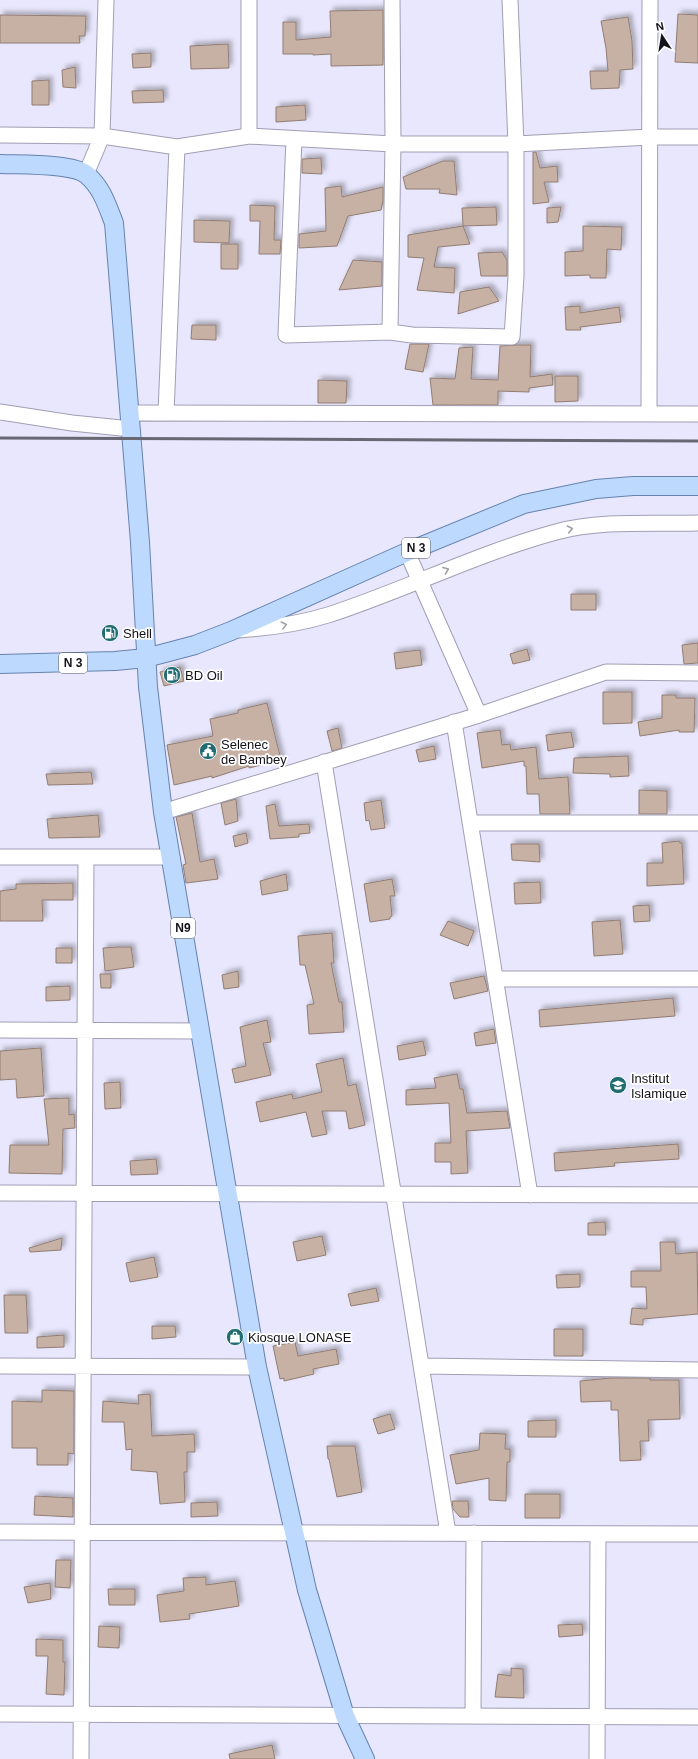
<svg xmlns="http://www.w3.org/2000/svg" width="698" height="1759" viewBox="0 0 698 1759" font-family="Helvetica,sans-serif">
	<style>
		.building { fill: #c7b1a5; stroke: #917d72; filter: url(#shadow) }
		.lines { fill: none; stroke-linecap: round; stroke-linejoin: round }
		.minor-casing { stroke: #a19eb3; stroke-width: 17 }
		.major-casing { stroke: #6583ae; stroke-width: 20 }
		.minor { stroke: #fff; stroke-width: 15 }
		.major { stroke: #bdd9fe; stroke-width: 18 }
		.rail { stroke: #686774; stroke-width: 3 }
		.oneway { stroke: #a1a0a3 }
		.labels { text-anchor: middle; dominant-baseline: central; stroke-width: 3.5; stroke-linejoin: round; paint-order: stroke }
		.shield { fill: #fff; stroke: #5a595f; stroke-width: 1 }
		.shield-label { font-size: 12px; font-weight: bold; fill: #13121a }
		.poi-label { font-size: 13px; fill: #13121a; stroke: #fff; text-anchor: start }
	</style>
	<defs>
		<filter id="shadow"><feDropShadow dx="3.5" dy="-3.5" stdDeviation="2" flood-color="#0004"/></filter>
	</defs>
	<rect width="100%" height="100%" fill="#e9e7fd"/>
	<!-- building -->
	<path class="building" d="M383,10V65L331,66V54L313,55V54H283V22H296V40L331,37L330,11Z
		M678,14L698,15V63L675,62Z
		M0,15L86,16L85,36H79L80,43H0Z
		M628,17L632,41L633,69L620,70L619,88L591,89L590,71H608L606,48L601,21Z
		M228,44L229,68L191,69L190,46Z
		M151,53V67L133,68L132,54Z
		M75,67L76,88L63,87L62,70Z
		M49,80V105H32V81Z
		M163,90L164,102L133,103L132,91Z
		M305,105L306,120L276,122V107Z
		M533,152H536L540,168L557,166L558,182H544L549,202L533,204Z
		M321,158L322,174L302,173V159Z
		M443,161H454L457,195L439,193L440,189H406L403,177Z
		M341,186L342,197L383,187V200L381,210L348,216L337,246L299,248V234L326,231L325,188Z
		M250,205L275,206L274,240H281L280,254H259L260,221H250Z
		M496,207L497,225L463,226L462,208Z
		M561,207L558,222L547,223V208Z
		M194,220L230,221L229,243L194,242Z
		M463,226L470,244L438,247L434,267L455,268L454,293L417,290L424,258L408,257V235Z
		M583,226L622,227L621,250L607,249L606,278H590V275L565,276V252L583,251Z
		M221,244H238V269H221Z
		M502,252L507,260V276H481L478,253Z
		M353,260L382,262V286L339,290Z
		M489,287L499,301L458,314L460,292Z
		M580,306V313L619,307L621,322L580,327L581,330H566L565,307Z
		M192,325H216V340L191,339Z
		M410,344H429L423,372L405,369Z
		M517,345H531L530,377L552,374L553,385L529,388V392L498,391V405H433L430,378L455,379L459,348L473,347L471,379L498,380L500,346Z
		M555,376H578V401L555,402Z
		M318,380L347,381L346,403H318Z
		M571,594H596V610H571Z
		M698,643V663L684,664L682,645Z
		M527,649L530,660L513,664L510,654Z
		M420,650L422,665L396,669L394,653Z
		M180,667L184,681L164,686L160,672Z
		M603,692H632V723L603,724Z
		M662,695H676V698H695L694,732H679V730L640,736L638,722L662,718Z
		M267,703L281,760L249,768V766L212,778V776L174,785L167,745L213,736L210,719L238,713V710Z
		M338,728L342,748L332,751L327,731Z
		M500,730L502,745L510,744L511,750L536,747L539,779L568,777L570,814H540L539,794H527L526,766H524V761L482,768L477,733Z
		M571,732L574,747L548,751L546,735Z
		M434,746L436,759L419,762L416,750Z
		M628,756L629,776L610,777V774L573,773L574,758Z
		M91,772L93,784L48,785L46,774Z
		M639,790L667,791V814H639Z
		M236,799L238,821L225,825L221,803Z
		M381,800L385,828L371,830L369,820L366,821L364,803Z
		M275,804L279,826L309,824L310,833L299,834V837L270,839L266,806Z
		M192,813L200,862L214,859L218,879L186,883L183,865L186,864L176,817Z
		M98,815L100,837L49,838L47,819Z
		M246,833L248,843L235,847L233,836Z
		M679,841L680,843H682L684,884L647,886V863H663L662,843Z
		M511,844H539L540,862L512,860Z
		M286,874L288,890L262,895L260,881Z
		M392,879L395,896H390L392,916L390,917V919L370,922L364,884Z
		M540,882L541,903L515,904L514,883Z
		M73,883V900H42L43,921H0V891L16,889V884Z
		M649,905L650,921L634,922L633,906Z
		M620,920L623,954L594,956L592,922Z
		M448,921L474,931L468,946L440,935Z
		M332,933L334,963H331L339,1002H342L344,1032L309,1034L307,1005L314,1004L305,965H300L298,936Z
		M118,947H131L134,967L105,971L103,948Z
		M56,948H72V963H56Z
		M238,971L239,987L224,989L222,975Z
		M100,974H111V988H101Z
		M484,976L488,991L454,999L450,983Z
		M70,986V1000L46,1001V987Z
		M673,998L675,1016L540,1027L539,1010Z
		M267,1020L271,1042L263,1043L271,1075L235,1083L232,1069L246,1066L240,1027Z
		M494,1029L496,1043L476,1046L474,1033Z
		M423,1041L426,1055L399,1060L397,1046Z
		M41,1048L44,1096L17,1098L16,1079L0,1080V1051Z
		M343,1058L348,1086L356,1084L365,1125L349,1129L346,1111H322L327,1134L312,1137L306,1112L260,1122L256,1102L292,1094L293,1099L322,1092L316,1064Z
		M457,1074L460,1089H463L467,1113L507,1111L510,1128L466,1131L468,1173L451,1174V1162H435V1143H451L449,1103L406,1105V1090L436,1088L434,1078Z
		M120,1082L121,1108L105,1109L104,1083Z
		M69,1098V1115L74,1114L75,1128L63,1129L62,1174L9,1173L10,1145H49L44,1099Z
		M678,1144L679,1159L614,1163L615,1166L555,1171L554,1153Z
		M156,1159L158,1174L131,1175L130,1161Z
		M605,1222L606,1235H588V1223Z
		M322,1236L326,1255L297,1261L293,1242Z
		M62,1238L61,1250L30,1252L29,1248Z
		M660,1242H675L676,1254L697,1252L698,1314L643,1319V1325L630,1324L632,1308L647,1309L646,1287H631V1271H661Z
		M154,1257L158,1277L130,1282L126,1263Z
		M580,1274V1287L557,1288L556,1275Z
		M376,1288L379,1301L351,1306L348,1294Z
		M4,1295H26L28,1333H5Z
		M152,1326H175L176,1337L152,1339Z
		M554,1329H583V1356H554Z
		M64,1335V1347L37,1348V1337Z
		M295,1342L298,1356L336,1349L339,1364L313,1369L314,1374L284,1381V1378L280,1379L273,1346Z
		M611,1378H650V1380H679L680,1419L648,1420L649,1441H640L641,1460L620,1461L618,1410H611V1401L581,1402L580,1381Z
		M42,1390L74,1391V1454L68,1453V1465H37V1448H12V1401L42,1402Z
		M150,1394L152,1436L194,1434L195,1452H187V1472H184L185,1502L160,1504L157,1472L131,1470L132,1449L126,1450L124,1422H102L103,1401L139,1404L138,1395Z
		M390,1414L395,1429L378,1434L373,1419Z
		M556,1420V1437H528V1421Z
		M480,1433L506,1434L505,1449H510V1462H507L506,1501L489,1500V1478L456,1484L450,1455L479,1450Z
		M327,1446H355L362,1492L337,1497L329,1459H328Z
		M525,1494H560V1518H525Z
		M35,1496L73,1498V1517L34,1515Z
		M452,1501H468L469,1517H460L453,1509Z
		M217,1502L218,1516L191,1517V1503Z
		M56,1560H71L70,1588L55,1587Z
		M206,1577V1585L235,1581L239,1606L189,1614L190,1619L160,1622L157,1595L184,1591L183,1578Z
		M50,1583L51,1599L28,1603L24,1587Z
		M108,1589H135V1605H109Z
		M582,1624L583,1635L559,1637L558,1625Z
		M99,1626L120,1627L119,1648L98,1647Z
		M36,1639L63,1640V1662H65L64,1695L46,1694L48,1656H36Z
		M511,1668L523,1669L524,1698L495,1697L498,1674L511,1676Z
		M272,1745L275,1759H230L229,1754Z"/>
	<g class="lines">
		<defs>
			<path id="minor" d="M0,135L102,136L177,147L249,136L393,144H516L650,137H698
				M249,136V0
				M294,139L286,335L390,332L412,335L512,337L516,276V144L510,0
				M86,174L102,136L106,0
				M390,332L393,144L392,0
				M0,412L72,423L131,429
				M130,413L698,414
				M166,413L177,147
				M649,414L650,0
				M407,552L479,715
				M238,630C268,628 299,624 328,615C405,590 478,553 556,532C600,520 652,524 698,523
				M454,722L530,1195
				M324,762L448,1533
				M163,812L479,715L606,672L698,673
				M470,823H698
				M0,857H172
				M495,979H698
				M0,1030L200,1031
				M0,1193L698,1195
				M0,1366L257,1367
				M421,1366L698,1370
				M0,1532L698,1534
				M0,1714L698,1717
				M473,1716L474,1533
				M81,1759L86,857
				M597,1759L598,1534"/>
			<path id="major" d="M0,164C19,165 73,163 87,175C102,188 107,205 114,223L140,542L148,687L163,812L257,1367L307,1590L345,1716L365,1759
				M0,664L115,661L146,658L195,645L231,631L407,552L524,504L596,489L633,486H698"/>
		</defs>
		<!-- minor casing -->
		<use href="#minor" class="minor-casing"/>
		<!-- major casing -->
		<use href="#major" class="major-casing"/>
		<!-- minor -->
		<use href="#minor" class="minor"/>
		<!-- major -->
		<use href="#major" class="major"/>
		<!-- rail -->
		<path class="rail" d="M0,438L698,441"/>
	</g>
	<!-- one-way arrows -->
	<defs><path id="oneway-chevron" d="M-2-3.5L2.5 0L-2 3.5" fill="none" stroke-width="1.6" stroke-linecap="round" stroke-linejoin="round"/></defs>
	<g class="oneway">
		<use href="#oneway-chevron" transform="translate(570 529) rotate(-12)"/>
		<use href="#oneway-chevron" transform="translate(446 570) rotate(-21)"/>
		<use href="#oneway-chevron" transform="translate(284 625) rotate(-14)"/>
	</g>
	<!-- icons -->
	<defs>
		<symbol id="fuel-disc" viewBox="-11 -11 22 22"><circle r="9.5" fill="#216c73" stroke="#fff"/><path d="M-5.5-6h7V0h2V4h1.3V-2.5L3-4.5l.8-.8L6-3V5H2.5V1h-1V6h-7ZM-4.2-4.7v3.2H.2V-4.7Z" fill="#fff"/></symbol>
		<symbol id="civic-disc" viewBox="-11 -11 22 22"><circle r="9.5" fill="#216c73" stroke="#fff"/><path d="M-.6-6.5H3V-4.5H.6V-3L4-1V1h2V6H-6V1h2V-1L-.6-3ZM-1.2 2.5V6h2.4V2.5Z" fill="#fff"/></symbol>
		<symbol id="university-disc" viewBox="-11 -11 22 22"><circle r="9.5" fill="#216c73" stroke="#fff"/><path d="M0-5L7-2L0 1L-7-2ZM-4 1L0 2.5L4 1V4Q0 6-4 4Z" fill="#fff"/></symbol>
		<symbol id="shop-disc" viewBox="-11 -11 22 22"><circle r="9.5" fill="#216c73" stroke="#fff"/><path d="M-5-2.5h2.3a2.7 3.5 0 0 1 5.4 0H5L5.5 6h-11ZM-1.5-2.5h3a1.5 2.3 0 0 0-3 0Z" fill="#fff"/></symbol>
	</defs>
	<g fill-rule="evenodd">
		<use href="#fuel-disc" x="100" y="623" width="20" height="20"/>
		<use href="#fuel-disc" x="162" y="665" width="20" height="20"/>
		<use href="#civic-disc" x="198" y="741" width="20" height="20"/>
		<use href="#university-disc" x="608" y="1075" width="20" height="20"/>
		<use href="#shop-disc" x="225" y="1327" width="20" height="20"/>
	</g>
	<g class="labels">
		<!-- shield labels -->
		<g class="shield">
			<rect x="402" y="538" width="28" height="20" rx="3"/>
			<rect x="59" y="653" width="28" height="20" rx="3"/>
			<rect x="171" y="918" width="24" height="20" rx="3"/>
		</g>
		<g class="shield-label">
			<text x="416" y="548">N 3</text>
			<text x="73" y="663">N 3</text>
			<text x="183" y="928">N9</text>
		</g>
		<!-- poi labels -->
		<g class="poi-label">
			<text x="123" y="633">Shell</text>
			<text x="185" y="675">BD Oil</text>
			<text x="221" y="744">Selenec<tspan x="221" dy="15">de Bambey</tspan></text>
			<text x="631" y="1078">Institut<tspan x="631" dy="15">Islamique</tspan></text>
			<text x="248" y="1337">Kiosque LONASE</text>
		</g>
	</g>
	<!-- north arrow -->
	<g transform="translate(662 36) rotate(348)" stroke="#ffffff" stroke-width="3" paint-order="stroke">
	<path d="M0-3L7 15L0 10L-7 15Z" fill="#13121a"/>
	<text y="-6" font-size="11" font-weight="bold" text-anchor="middle" fill="#13121a">N</text>
	</g>
</svg>
